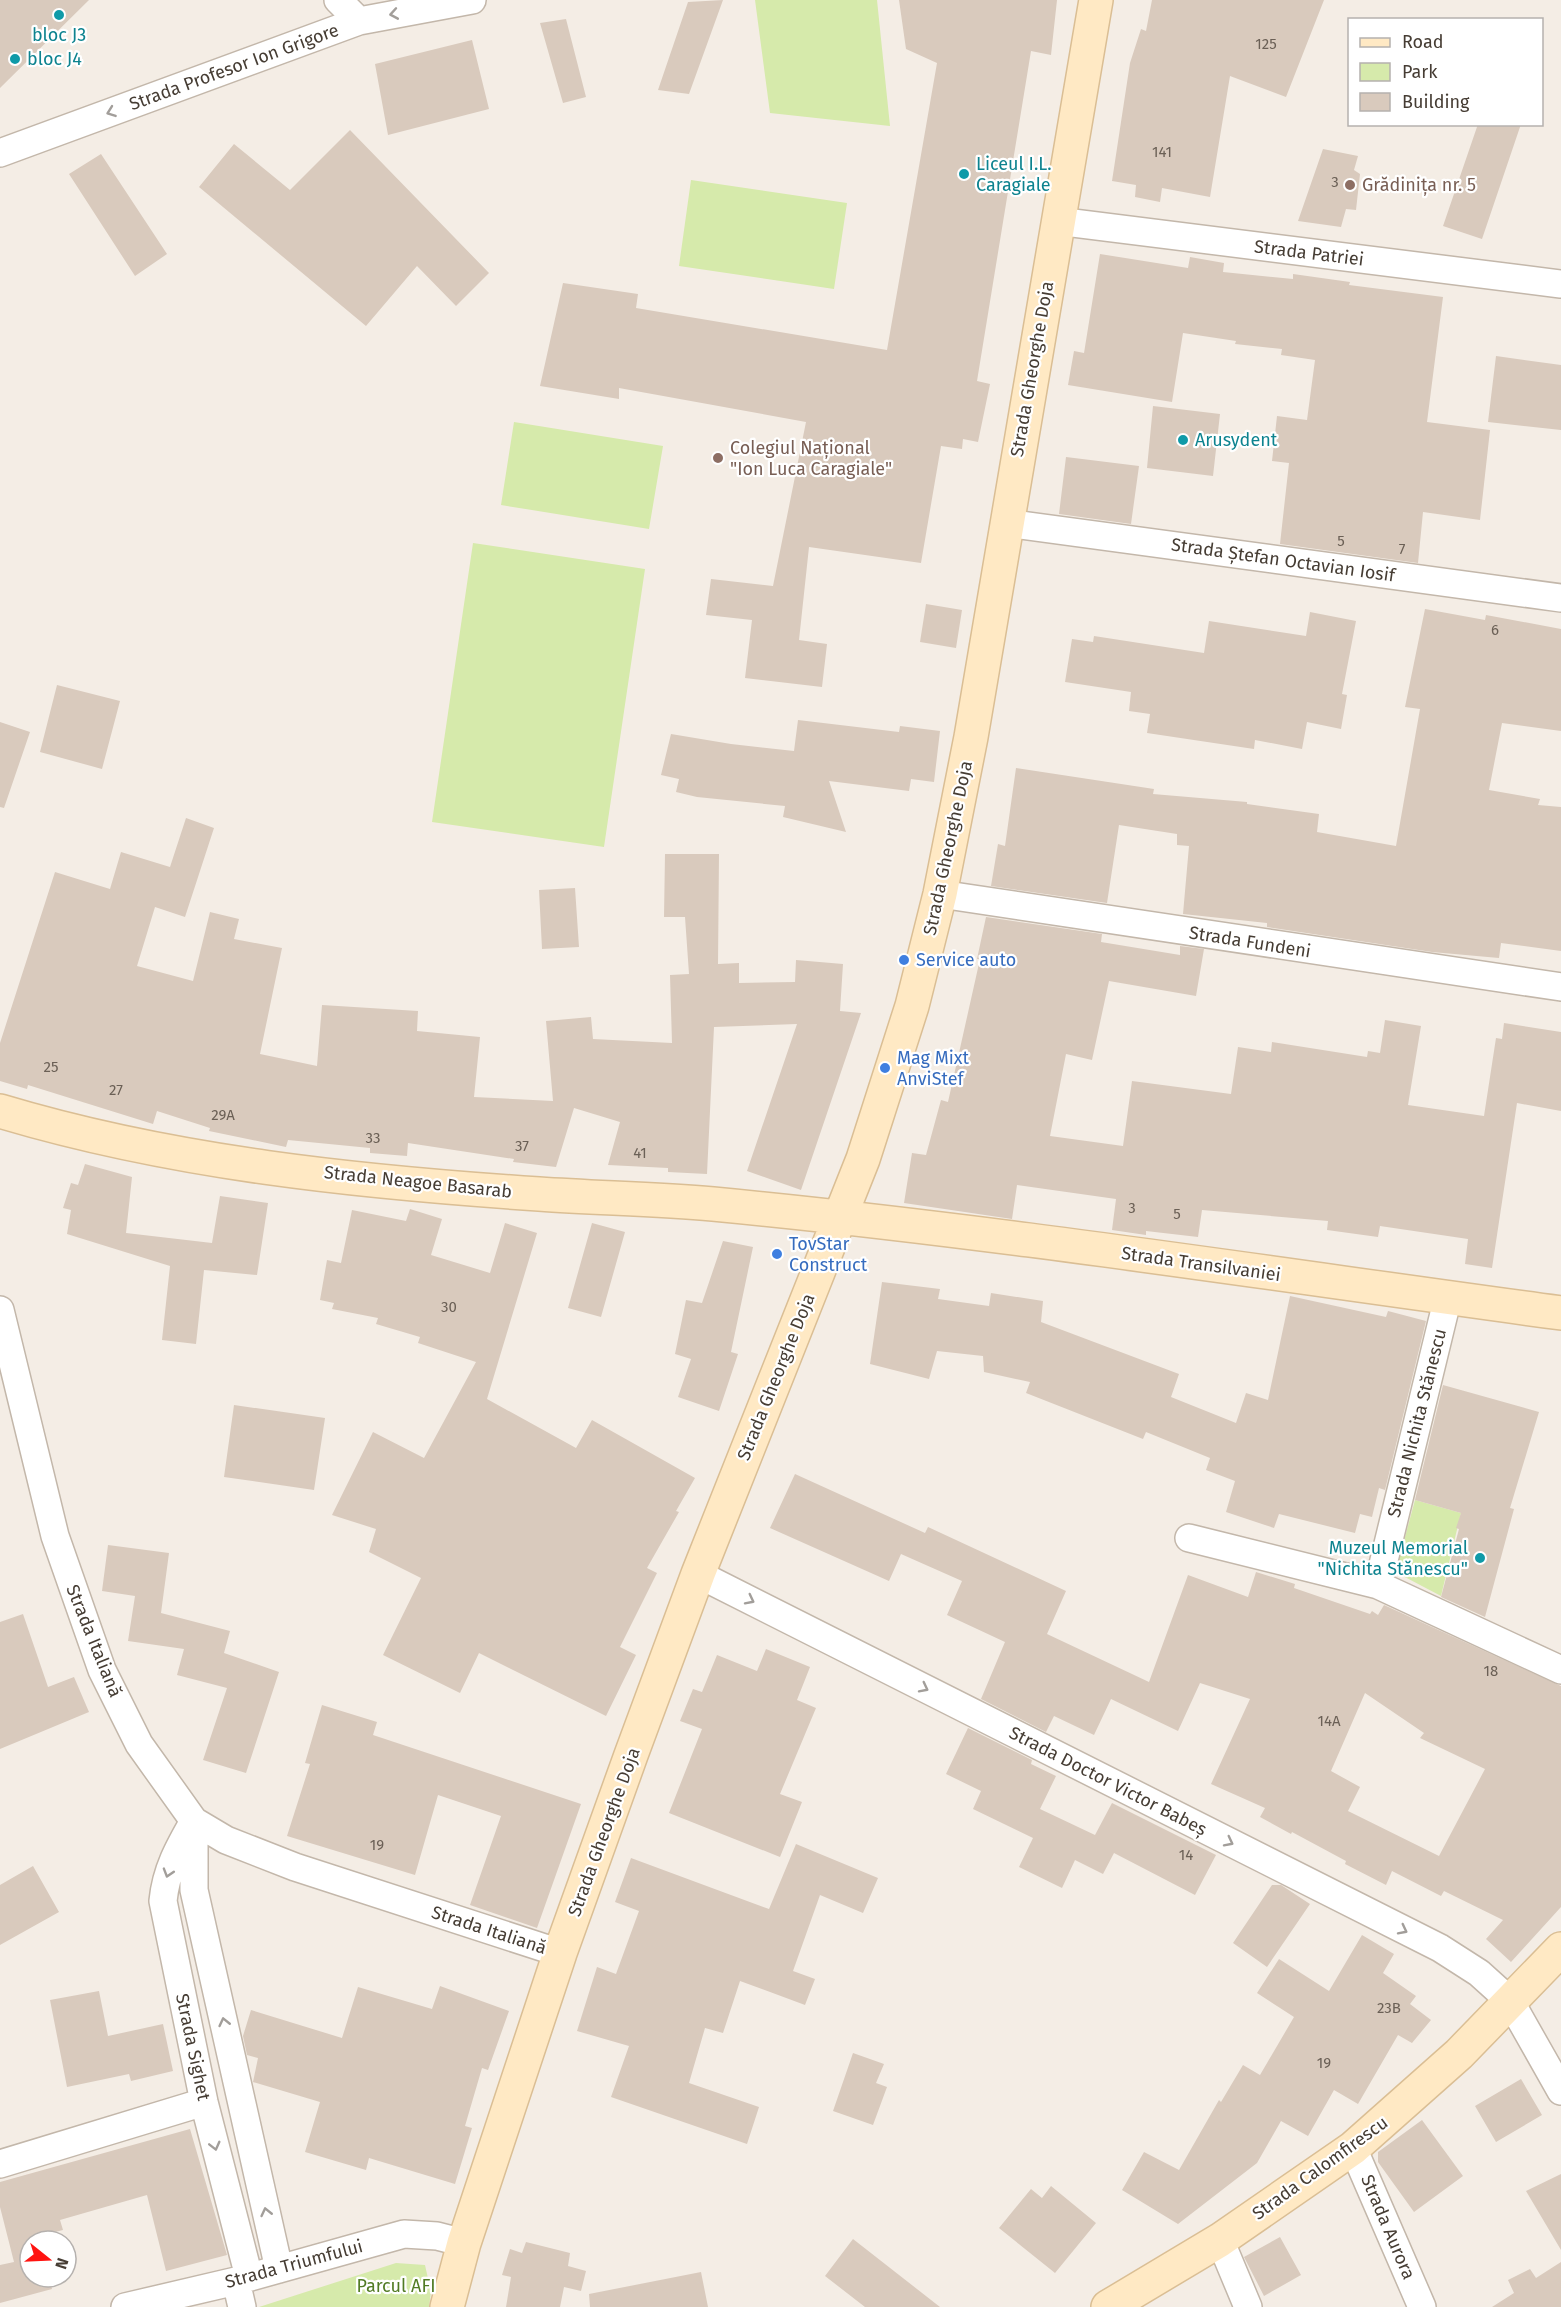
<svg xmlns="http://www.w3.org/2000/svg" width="1561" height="2307" viewBox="0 0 1561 2307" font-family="'Fira Sans',sans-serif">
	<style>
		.green { fill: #d6eaab }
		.building { fill: #d9cabd; fill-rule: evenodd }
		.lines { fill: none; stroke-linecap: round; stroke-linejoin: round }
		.street-casing { stroke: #c3b7aa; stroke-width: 30 }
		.secondary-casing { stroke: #dabe94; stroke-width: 36 }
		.street { stroke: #fff; stroke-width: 27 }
		.secondary { stroke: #ffe9c4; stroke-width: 33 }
		.oneway { stroke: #a29e9a }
		.culture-dot { fill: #0f9aa8; stroke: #fff; stroke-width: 2 }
		.education-dot { fill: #8d6e63; stroke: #fff; stroke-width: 2 }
		.shop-dot { fill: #3f7fe0; stroke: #fff; stroke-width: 2 }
		.labels { text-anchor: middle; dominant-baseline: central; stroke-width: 4.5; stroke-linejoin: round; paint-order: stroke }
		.number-label { font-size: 15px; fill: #6b6056 }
		.culture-label { font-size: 18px; fill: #0d838f; stroke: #fff; text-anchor: start }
		.street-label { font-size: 18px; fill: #463d34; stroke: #fff }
		.education-label { font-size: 18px; fill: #785e54; stroke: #fff; text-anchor: start }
		.shop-label { font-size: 18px; fill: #366cbe; stroke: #fff; text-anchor: start }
		.park-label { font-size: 18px; fill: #517b24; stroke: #fff }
	</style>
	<rect width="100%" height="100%" fill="#f4ede5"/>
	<!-- green -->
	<path class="green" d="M755,0H877L890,126L770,113Z
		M691,180L847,203L834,289L679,266Z
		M514,422L663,446L649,529L501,505Z
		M473,543L645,569L604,847L432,822Z
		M1415,1500L1461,1513L1441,1596L1401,1575L1398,1563Z
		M396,2263L425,2265L431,2292L429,2307H259Z"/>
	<!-- building -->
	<path class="building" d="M0,0H89L0,88Z
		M723,0L689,94L658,90L688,2Z
		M899,0H1057L1051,55L1031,51L977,381L990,384L978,442L963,439L962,449L941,446L921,563L809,547L799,640L827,644L822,687L745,678L752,620L706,615L711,579L773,586L806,422L619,388V399L540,386L563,283L638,294L636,308L887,350L937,63L906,49Z
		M1152,0H1324L1286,97L1230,76L1210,197L1162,188L1160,202L1135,197L1136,185L1112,181L1130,63L1141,29L1146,31Z
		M566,19L586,97L563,103L540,23Z
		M472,40L489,109L388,135L375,64Z
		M1478,124H1521L1482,239L1443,226Z
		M350,130L489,273L456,306L417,266L366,326L199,187L234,144L290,190Z
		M1323,149L1358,156L1354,170L1360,174L1356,210L1346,209L1341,227L1298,221Z
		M101,154L167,254L135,276L69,174Z
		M1100,254L1188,268L1190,257L1224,263L1223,272L1293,279V274L1350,282L1349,285L1443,297L1427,422L1490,430L1480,520L1423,512L1418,563L1280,544L1289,463L1272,461L1277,416L1307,420L1315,360L1281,355L1282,349L1235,344L1236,341L1183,333L1172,402L1068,385L1074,351L1084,353Z
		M1496,356L1561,365V430L1488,422Z
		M1153,406L1220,414L1213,476L1147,468Z
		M1066,457L1139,466L1131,524L1059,514Z
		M926,604L962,610L956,648L920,642Z
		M1425,609L1485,620L1486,615L1561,629V731L1502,723L1489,790L1540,799L1538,805L1561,807V951L1501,943L1499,958L1432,952L1267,927V923L1183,914L1189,846L1177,845V834L1119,825L1107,903L991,886L998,844L1005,846L1016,768L1154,789L1153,794L1247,802V804L1319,814L1317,832L1396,846L1420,709L1405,707Z
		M1310,612L1356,621L1342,694L1347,695L1341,729L1307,722L1302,749L1255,740L1254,749L1147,733L1150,714L1129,711L1131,692L1065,682L1072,639L1093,642L1094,636L1204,653L1209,621L1306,636Z
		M57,685L120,701L102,769L40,752Z
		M798,720L899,732L900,726L940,731L934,782L911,779L909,791L829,781L846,832L783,817L785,806L697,797L676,792L679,779L661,775L671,734L731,744L794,751Z
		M0,722L30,732L4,808L0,807Z
		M186,818L214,828L185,917L155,907L137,966L193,981L210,912L239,919L234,939L282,948L260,1054L317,1066L322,1005L418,1011L417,1031L480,1037L474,1097L553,1101L546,1021L591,1017L593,1039L672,1043L670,975L689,974L685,917H664L665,854H719L718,964L739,963V983L795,982L796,960L843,964L840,1011L861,1013L801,1190L747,1171L797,1024L714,1027L707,1174L668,1172V1168L608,1165L620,1122L574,1108L556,1167L513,1162L514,1159L408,1143L407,1156L370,1153V1148L288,1140L286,1147L209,1131L210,1128L157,1111L153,1124L28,1085L27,1089L0,1081V1043L55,872L110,889L121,852L170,867Z
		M575,888L579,947L542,949L539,890Z
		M986,917L1102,934L1101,942L1180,955V946L1204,949L1196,996L1109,981L1092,1060L1066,1054L1050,1136L1123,1146L1132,1081L1231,1094L1238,1047L1271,1052L1272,1042L1367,1057L1368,1051L1380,1053L1385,1020L1421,1026L1408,1105L1484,1116L1496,1038L1502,1039L1504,1023L1561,1032V1111L1517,1103L1492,1268L1465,1264L1468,1239L1380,1226L1378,1237L1327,1230L1328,1221L1202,1210L1198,1237L1146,1231V1235L1112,1230L1116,1199L1017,1185L1012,1219L904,1203L912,1153L926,1155L941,1100L948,1102L980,959H977Z
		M85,1164L132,1177L126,1233L212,1243L220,1196L268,1203L257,1275L204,1270L196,1344L162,1340L170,1266L67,1234L71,1210L63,1208L71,1183L78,1185Z
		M410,1209L442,1219L431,1255L490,1273L505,1223L537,1233L487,1399L576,1448L592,1420L695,1478L676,1511L679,1512L647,1568L657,1573L620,1647L636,1655L606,1716L479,1653L460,1693L383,1655L421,1578L369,1552L376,1529L332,1515L373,1432L424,1458L476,1362L418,1343L420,1337L376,1324L378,1318L332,1309L334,1303L320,1300L327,1260L341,1263L352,1210L406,1221Z
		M592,1223L625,1232L601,1317L568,1308Z
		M723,1241L753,1247L731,1352L738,1354L719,1411L678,1397L691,1359L675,1354L686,1300L702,1303Z
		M882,1282L940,1289L938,1299L989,1306L991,1293L1043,1301L1041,1322L1179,1374L1171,1397L1236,1423L1246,1393L1268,1400L1290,1296L1386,1317L1388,1311L1426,1321L1385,1490L1379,1488L1372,1517L1360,1514L1355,1533L1279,1514L1274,1528L1226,1512L1235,1481L1206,1470L1210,1458L1146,1432L1143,1439L1026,1393L1030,1382L984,1372L983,1356L937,1351L929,1379L870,1364Z
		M1443,1385L1539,1412L1510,1508L1514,1509L1485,1617L1441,1597L1459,1529L1456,1528L1461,1513L1415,1500Z
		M234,1405L325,1418L314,1490L224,1477Z
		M795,1474L925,1533L928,1527L1066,1591L1047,1634L1149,1682L1188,1575L1248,1597L1256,1572L1295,1584L1294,1588L1370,1614L1372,1611L1378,1615L1384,1605L1561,1686V1907L1511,1962L1486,1939L1503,1920L1444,1891L1441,1896L1392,1871L1386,1885L1345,1864L1346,1861L1292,1832L1291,1834L1260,1817L1265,1808L1211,1784L1250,1699L1200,1683L1178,1731L1111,1699L1094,1735L1054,1716L1046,1732L981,1699L1005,1642L947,1615L962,1581L901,1554L889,1581L770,1528ZM1365,1693L1424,1733L1420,1738L1485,1769L1439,1856L1348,1811L1360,1787L1331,1771Z
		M108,1545L169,1553L161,1613L230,1631L224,1653L279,1672L246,1773L203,1760L227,1688L177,1675L184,1649L128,1641L135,1596L102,1591Z
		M23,1614L48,1687L74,1677L89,1712L0,1749V1622Z
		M766,1649L810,1667L797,1700L816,1708L780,1794L802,1802L780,1857L669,1813L702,1729L680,1721L693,1689L702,1692L717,1655L757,1671Z
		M322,1705L377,1722L373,1735L581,1804L537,1928L470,1905L501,1816L438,1795L415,1875L287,1836L310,1764L305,1763Z
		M968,1728L1032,1760L1031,1764L1056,1776L1040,1809L1095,1835L1112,1803L1216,1855L1195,1895L1114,1853L1103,1874L1075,1860L1062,1888L1019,1867L1033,1838L973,1809L981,1791L946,1774Z
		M796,1844L878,1878L863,1913L820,1895L793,1971L815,1979L805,2005L740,1981L723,2033L705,2028L689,2083L759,2107L747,2144L611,2097L629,2046L577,2031L597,1967L616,1974L639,1911L615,1902L631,1858L769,1909Z
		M33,1866L59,1912L0,1945V1885Z
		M1272,1885H1281L1310,1904L1267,1967L1233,1943Z
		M1362,1935L1394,1954L1383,1973L1416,1996L1410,2004L1431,2020L1412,2043L1398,2035L1358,2104L1334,2090L1308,2136L1281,2121L1257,2163L1178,2224L1122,2190L1144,2152L1179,2170L1219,2100L1221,2102L1243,2065L1260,2075L1294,2017L1257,1993L1279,1959L1329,1991Z
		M440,1986L509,2011L488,2070L482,2068L465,2126L472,2128L455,2184L369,2158L366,2170L305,2152L320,2102L253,2082L258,2058L247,2055L243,2036L251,2010L342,2038L358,1987L432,2009Z
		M99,1991L108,2036L163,2024L173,2071L131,2081L129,2074L67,2087L50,2000Z
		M853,2053L884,2064L876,2083L887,2087L873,2125L833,2111Z
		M1521,2079L1542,2115L1496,2142L1475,2106Z
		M1422,2120L1463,2176L1414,2212L1378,2162V2152Z
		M190,2129L227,2255L166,2271L147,2195L60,2220L63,2230L39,2236L40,2241H30V2277H49L52,2289L0,2303V2265L14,2262L0,2207V2182Z
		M1561,2174V2250L1526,2191Z
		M1051,2186L1096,2223L1055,2273L999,2228L1031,2189L1042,2198Z
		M1280,2237L1301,2275L1264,2296L1244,2257Z
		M853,2239L940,2307H865L825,2276Z
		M526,2242L570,2253L568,2266L586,2271L581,2291L564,2287L560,2307H506L511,2277L502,2275L510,2249L522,2253Z
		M1561,2262V2307H1492L1514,2293L1508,2280L1530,2269L1536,2278Z
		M701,2272L708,2307H590L589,2294Z"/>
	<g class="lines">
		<defs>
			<path id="street" d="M338,0L359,21
				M0,153L359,21L472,0
				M1057,221L1561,284
				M1006,523L1561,598
				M940,894L1561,987
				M0,1310L55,1536L102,1670L139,1744L194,1821L226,1840L295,1867L560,1953
				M1189,1538L1378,1585L1561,1670
				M698,1574L1440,1948L1479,1973L1510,2001L1561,2091
				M1378,1585L1448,1297
				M194,1821C179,1847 166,1870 163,1901L204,2102L249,2277
				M194,1822V1890L279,2269
				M1353,2148L1422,2307
				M0,2164L204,2102
				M1220,2240L1248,2307
				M236,2281L242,2307
				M125,2307L236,2281L404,2234L437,2236L464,2243"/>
			<path id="secondary" d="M0,1111C173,1163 359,1182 539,1194C597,1198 655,1199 713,1204C996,1231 1279,1275 1561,1313
				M447,2307L464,2243L560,1953L631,1755L698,1574L863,1159L912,1006L940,894L971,737L1096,0
				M1108,2307L1220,2240L1353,2148L1459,2054L1561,1949"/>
		</defs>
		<!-- street casing -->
		<use href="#street" class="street-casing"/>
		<!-- secondary casing -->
		<use href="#secondary" class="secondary-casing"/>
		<!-- street -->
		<use href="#street" class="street"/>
		<!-- secondary -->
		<use href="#secondary" class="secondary"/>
	</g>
	<!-- one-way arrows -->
	<defs><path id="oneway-chevron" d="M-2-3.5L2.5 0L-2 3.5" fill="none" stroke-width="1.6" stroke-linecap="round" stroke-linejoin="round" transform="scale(1.5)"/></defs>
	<g class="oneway">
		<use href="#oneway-chevron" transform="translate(394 14) rotate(170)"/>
		<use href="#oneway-chevron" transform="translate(111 112) rotate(160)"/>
		<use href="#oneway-chevron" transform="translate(750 1600) rotate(27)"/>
		<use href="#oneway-chevron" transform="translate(924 1688) rotate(27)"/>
		<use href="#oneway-chevron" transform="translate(1229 1842) rotate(27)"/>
		<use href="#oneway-chevron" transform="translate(168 1873) rotate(107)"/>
		<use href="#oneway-chevron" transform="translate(1403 1930) rotate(27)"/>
		<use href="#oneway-chevron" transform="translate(224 2022) rotate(-103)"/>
		<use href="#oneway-chevron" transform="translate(215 2146) rotate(76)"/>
		<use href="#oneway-chevron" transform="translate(266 2212) rotate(-103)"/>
	</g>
	<!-- markers -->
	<g class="culture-dot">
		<circle cx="59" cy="15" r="6"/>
		<circle cx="15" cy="59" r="6"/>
		<circle cx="964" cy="174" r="6"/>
		<circle cx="1183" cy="440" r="6"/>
		<circle cx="1480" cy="1558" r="6"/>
	</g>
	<g class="education-dot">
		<circle cx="1350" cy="185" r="6"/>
		<circle cx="718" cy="458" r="6"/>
	</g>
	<g class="shop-dot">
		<circle cx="904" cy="960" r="6"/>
		<circle cx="885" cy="1068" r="6"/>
		<circle cx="777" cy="1254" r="6"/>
	</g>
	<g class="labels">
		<!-- number labels -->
		<g class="number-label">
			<text x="1266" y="44">125</text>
			<text x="1162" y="152">141</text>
			<text x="1335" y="182">3</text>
			<text x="1341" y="541">5</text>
			<text x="1402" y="549">7</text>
			<text x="1495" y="630">6</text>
			<text x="51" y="1067">25</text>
			<text x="116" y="1090">27</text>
			<text x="223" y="1115">29A</text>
			<text x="373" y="1138">33</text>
			<text x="522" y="1146">37</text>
			<text x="640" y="1153">41</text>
			<text x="1132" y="1208">3</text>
			<text x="1177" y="1214">5</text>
			<text x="449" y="1307">30</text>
			<text x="1491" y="1671">18</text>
			<text x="1329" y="1721">14A</text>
			<text x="377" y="1845">19</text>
			<text x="1186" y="1855">14</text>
			<text x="1389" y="2008">23B</text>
			<text x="1324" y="2063">19</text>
		</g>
		<!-- culture labels -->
		<g class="culture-label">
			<text x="59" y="35" text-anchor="middle">bloc J3</text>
			<text x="27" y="59">bloc J4</text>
			<text x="976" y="164">Liceul I.L.<tspan x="976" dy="21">Caragiale</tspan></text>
			<text x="1195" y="440">Arusydent</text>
			<text x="1468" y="1548" text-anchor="end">Muzeul Memorial<tspan x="1468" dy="21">"Nichita Stănescu"</tspan></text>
		</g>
		<!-- street labels -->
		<g class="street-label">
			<text transform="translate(234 67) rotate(-20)">Strada Profesor Ion Grigore</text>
			<text transform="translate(1309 253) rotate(7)">Strada Patriei</text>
			<text transform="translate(1032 369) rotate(-80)">Strada Gheorghe Doja</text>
			<text transform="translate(1283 560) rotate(8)">Strada Ștefan Octavian Iosif</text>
			<text transform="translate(948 848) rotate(-78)">Strada Gheorghe Doja</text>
			<text transform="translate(1250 942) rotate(9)">Strada Fundeni</text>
			<text transform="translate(418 1182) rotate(6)">Strada Neagoe Basarab</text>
			<text transform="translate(1201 1264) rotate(8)">Strada Transilvaniei</text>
			<text transform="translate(776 1377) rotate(-68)">Strada Gheorghe Doja</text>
			<text transform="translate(1417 1423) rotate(-76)">Strada Nichita Stănescu</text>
			<text transform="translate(94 1641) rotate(68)">Strada Italiană</text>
			<text transform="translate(1108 1781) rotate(27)">Strada Doctor Victor Babeș</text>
			<text transform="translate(604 1832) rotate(-70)">Strada Gheorghe Doja</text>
			<text transform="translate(489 1930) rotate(18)">Strada Italiană</text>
			<text transform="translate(193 2047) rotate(78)">Strada Sighet</text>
			<text transform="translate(1320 2168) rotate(-36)">Strada Calomfirescu</text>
			<text transform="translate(1388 2227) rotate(67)">Strada Aurora</text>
			<text transform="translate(294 2264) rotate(-15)">Strada Triumfului</text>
		</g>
		<!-- education labels -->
		<g class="education-label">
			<text x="1362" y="185">Grădinița nr. 5</text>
			<text x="730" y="448">Colegiul Național<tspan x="730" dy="21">"Ion Luca Caragiale"</tspan></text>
		</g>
		<!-- shop labels -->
		<g class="shop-label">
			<text x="916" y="960">Service auto</text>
			<text x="897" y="1058">Mag Mixt<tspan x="897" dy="21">AnviStef</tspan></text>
			<text x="789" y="1244">TovStar<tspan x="789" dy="21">Construct</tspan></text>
		</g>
		<!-- park labels -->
		<g class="park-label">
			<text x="396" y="2286">Parcul AFI</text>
		</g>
	</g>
	<!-- legend -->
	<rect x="1348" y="18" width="195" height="108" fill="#ffffff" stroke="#b5b1ae" stroke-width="1.5"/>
	<rect x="1360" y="38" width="30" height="9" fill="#ffe9c4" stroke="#b5b1ae" stroke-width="1.5"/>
	<text x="1402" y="48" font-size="18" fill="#463d34">Road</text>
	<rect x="1360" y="63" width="30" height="18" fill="#d6eaab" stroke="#b5b1ae" stroke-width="1.5"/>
	<text x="1402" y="78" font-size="18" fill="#463d34">Park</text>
	<rect x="1360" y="93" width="30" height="18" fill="#d9cabd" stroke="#b5b1ae" stroke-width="1.5"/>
	<text x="1402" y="108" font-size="18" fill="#463d34">Building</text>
	<!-- north arrow -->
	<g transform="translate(48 2259) rotate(108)"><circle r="28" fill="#ffffff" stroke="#b5b1ae" stroke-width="1.5"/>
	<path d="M0-4.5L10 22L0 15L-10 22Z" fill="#ff1411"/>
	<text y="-9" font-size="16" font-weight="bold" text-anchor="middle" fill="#463d34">N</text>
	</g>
</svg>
